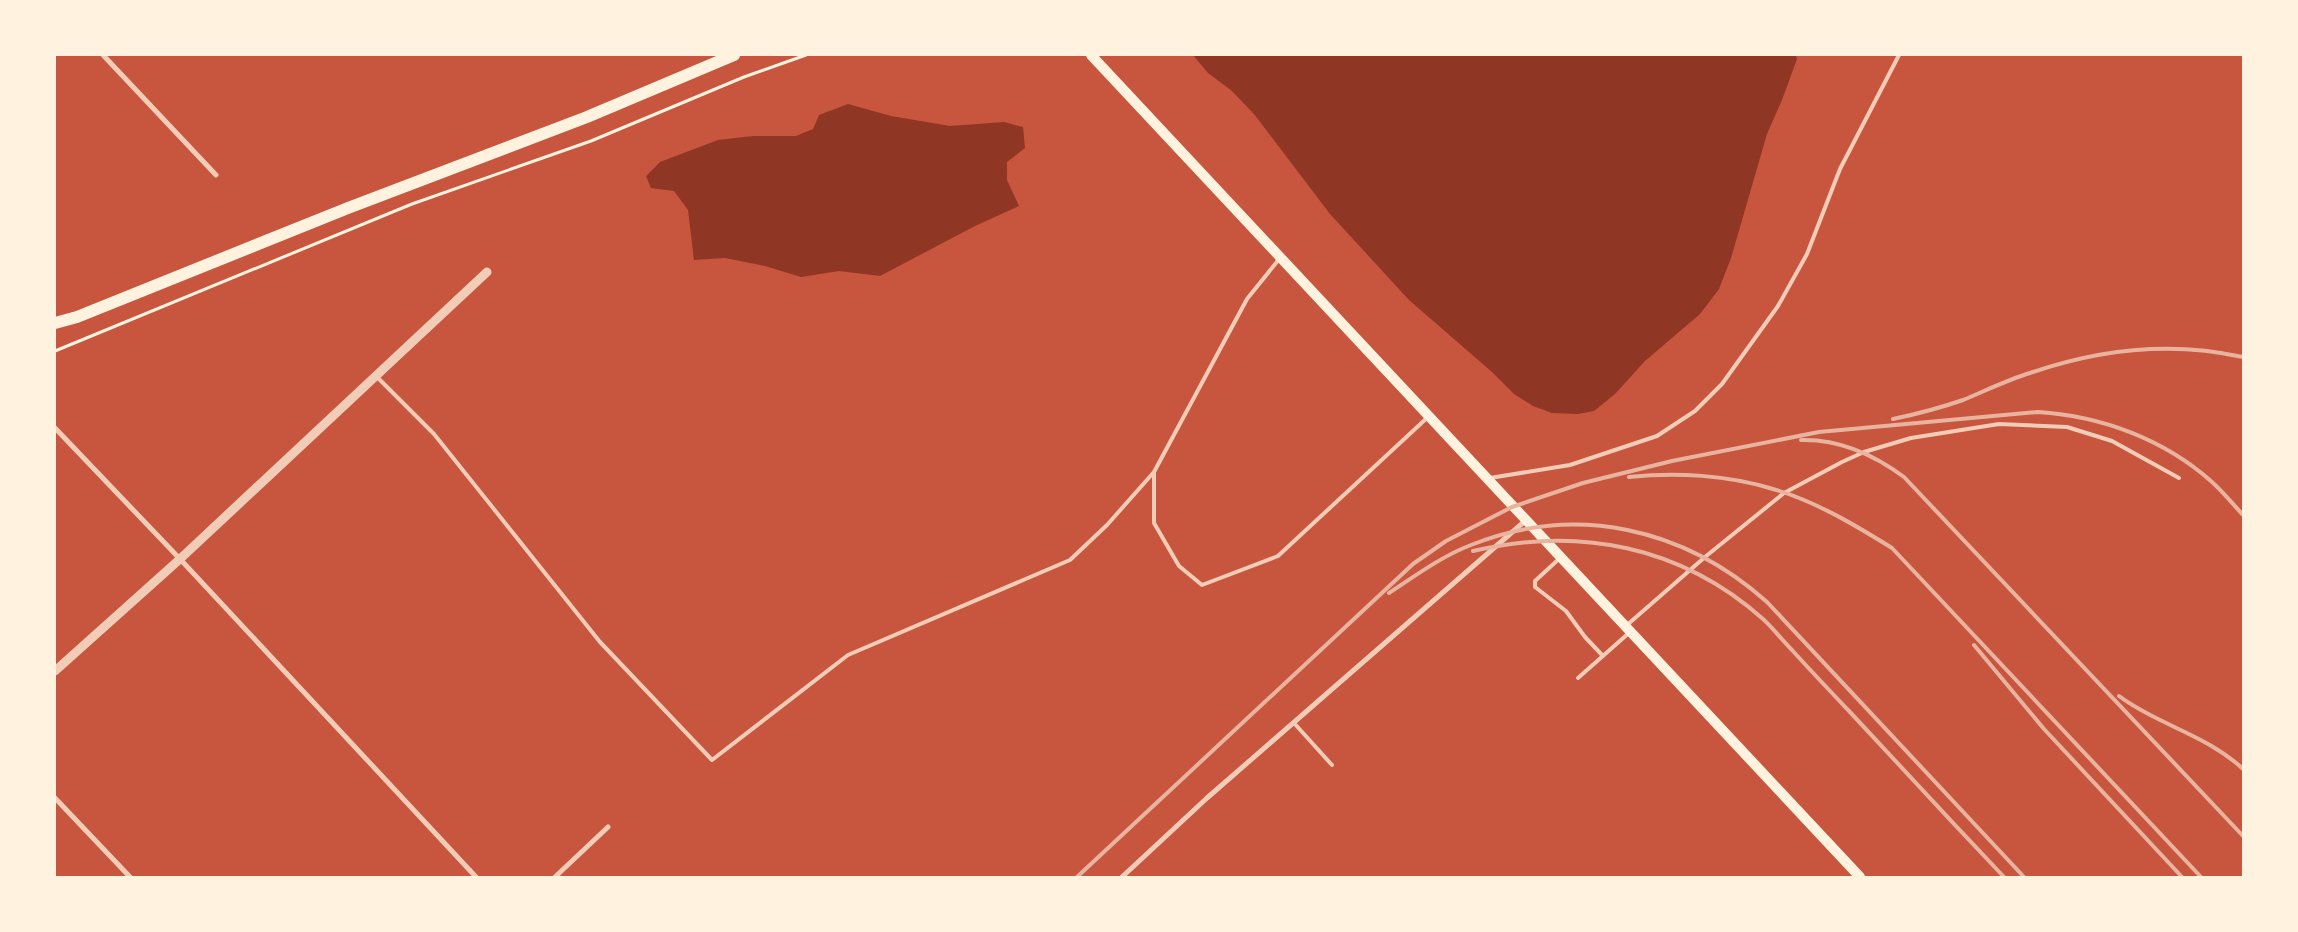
<svg xmlns="http://www.w3.org/2000/svg" width="2298" height="932" viewBox="0 0 2298 932" font-family="Montserrat,sans-serif">
	<style>
		.water { fill: #8f3625 }
		.lines { fill: none; stroke-linecap: round; stroke-linejoin: round }
		.path { stroke: #fff3e0; stroke-width: 3 }
		.service { stroke: #f1ccb7; stroke-width: 4 }
		.minor { stroke: #f1ccb7; stroke-width: 5 }
		.tertiary { stroke: #f1ccb7; stroke-width: 9 }
		.secondary { stroke: #fff3e0; stroke-width: 10 }
		.primary { stroke: #fff3e0; stroke-width: 12 }
		.rail { stroke: #e9b49f; stroke-width: 4 }
	</style>
	<rect width="100%" height="100%" fill="#c8553d"/>
	<!-- water -->
	<path class="water" d="M1193,55H1796L1797,59L1782,100L1767,134L1731,258L1719,289L1700,314L1645,361L1615,394L1594,411L1578,414L1552,413L1533,406L1514,394L1492,372L1409,300L1330,214L1254,114L1232,91L1208,73Z
		M848,104L891,116L950,126L1004,122L1023,127L1025,148L1007,162V180L1019,206L975,226L880,276L839,271L801,277L765,266L725,258L694,260L688,210L674,191L651,188L646,176L660,162L718,140L753,136H796L813,129L819,115Z"/>
	<g class="lines">
		<!-- path -->
		<path class="path" d="M55,351L412,204L591,141L744,77L806,55"/>
		<!-- service -->
		<path class="service" d="M1280,258L1247,299L1154,472V523L1179,566L1202,585L1278,556L1428,417
			M376,376L434,434L600,642L712,760L848,655L1070,560L1107,525L1154,472
			M1490,478L1570,465L1657,436L1695,411L1722,384L1778,306L1807,254L1840,169L1899,55
			M1560,558L1535,581V587L1566,611L1585,637L1603,656
			M1627,625L1705,557L1784,493L1842,462L1864,452L1911,438L1999,424L2067,427L2112,441L2179,478
			M1578,678L1630,632
			M1294,723L1332,765"/>
		<!-- minor -->
		<path class="minor" d="M103,55L216,175
			M55,428L180,559L476,877
			M55,798L130,877
			M555,877L608,827
			M1122,877L1207,798L1525,521"/>
		<!-- tertiary -->
		<path class="tertiary" d="M55,671L180,559L487,272"/>
		<!-- secondary -->
		<path class="secondary" d="M1091,55L1860,877"/>
		<!-- primary -->
		<path class="primary" d="M55,323L77,317L348,208L587,117L734,55"/>
		<!-- rail -->
		<path class="rail" d="M1893,419C1917,414 1940,408 1963,400C1985,391 2007,380 2030,373C2099,349 2171,341 2243,357
			M1801,440C1840,439 1873,454 1904,477L2243,836
			M1629,477C1676,472 1728,475 1773,489C1815,501 1855,525 1892,548L2201,877
			M1473,551C1579,526 1681,546 1763,619C1773,628 1782,640 1792,650C1810,670 1830,691 1849,711C1900,766 1952,822 2004,877
			M1389,593C1415,576 1442,556 1471,545C1576,503 1684,528 1767,602L2024,877
			M1974,645L2044,729L2182,877
			M2119,696C2158,725 2207,735 2243,769
			M1077,877L1413,564L1446,541L1512,507L1583,483L1672,461L1819,432L2038,412C2101,416 2164,439 2212,482C2223,492 2233,504 2243,515"/>
	</g>
	<!-- border -->
	<rect width="2298" height="932" fill="none" stroke="#fff3e0" stroke-width="112"/>
</svg>
